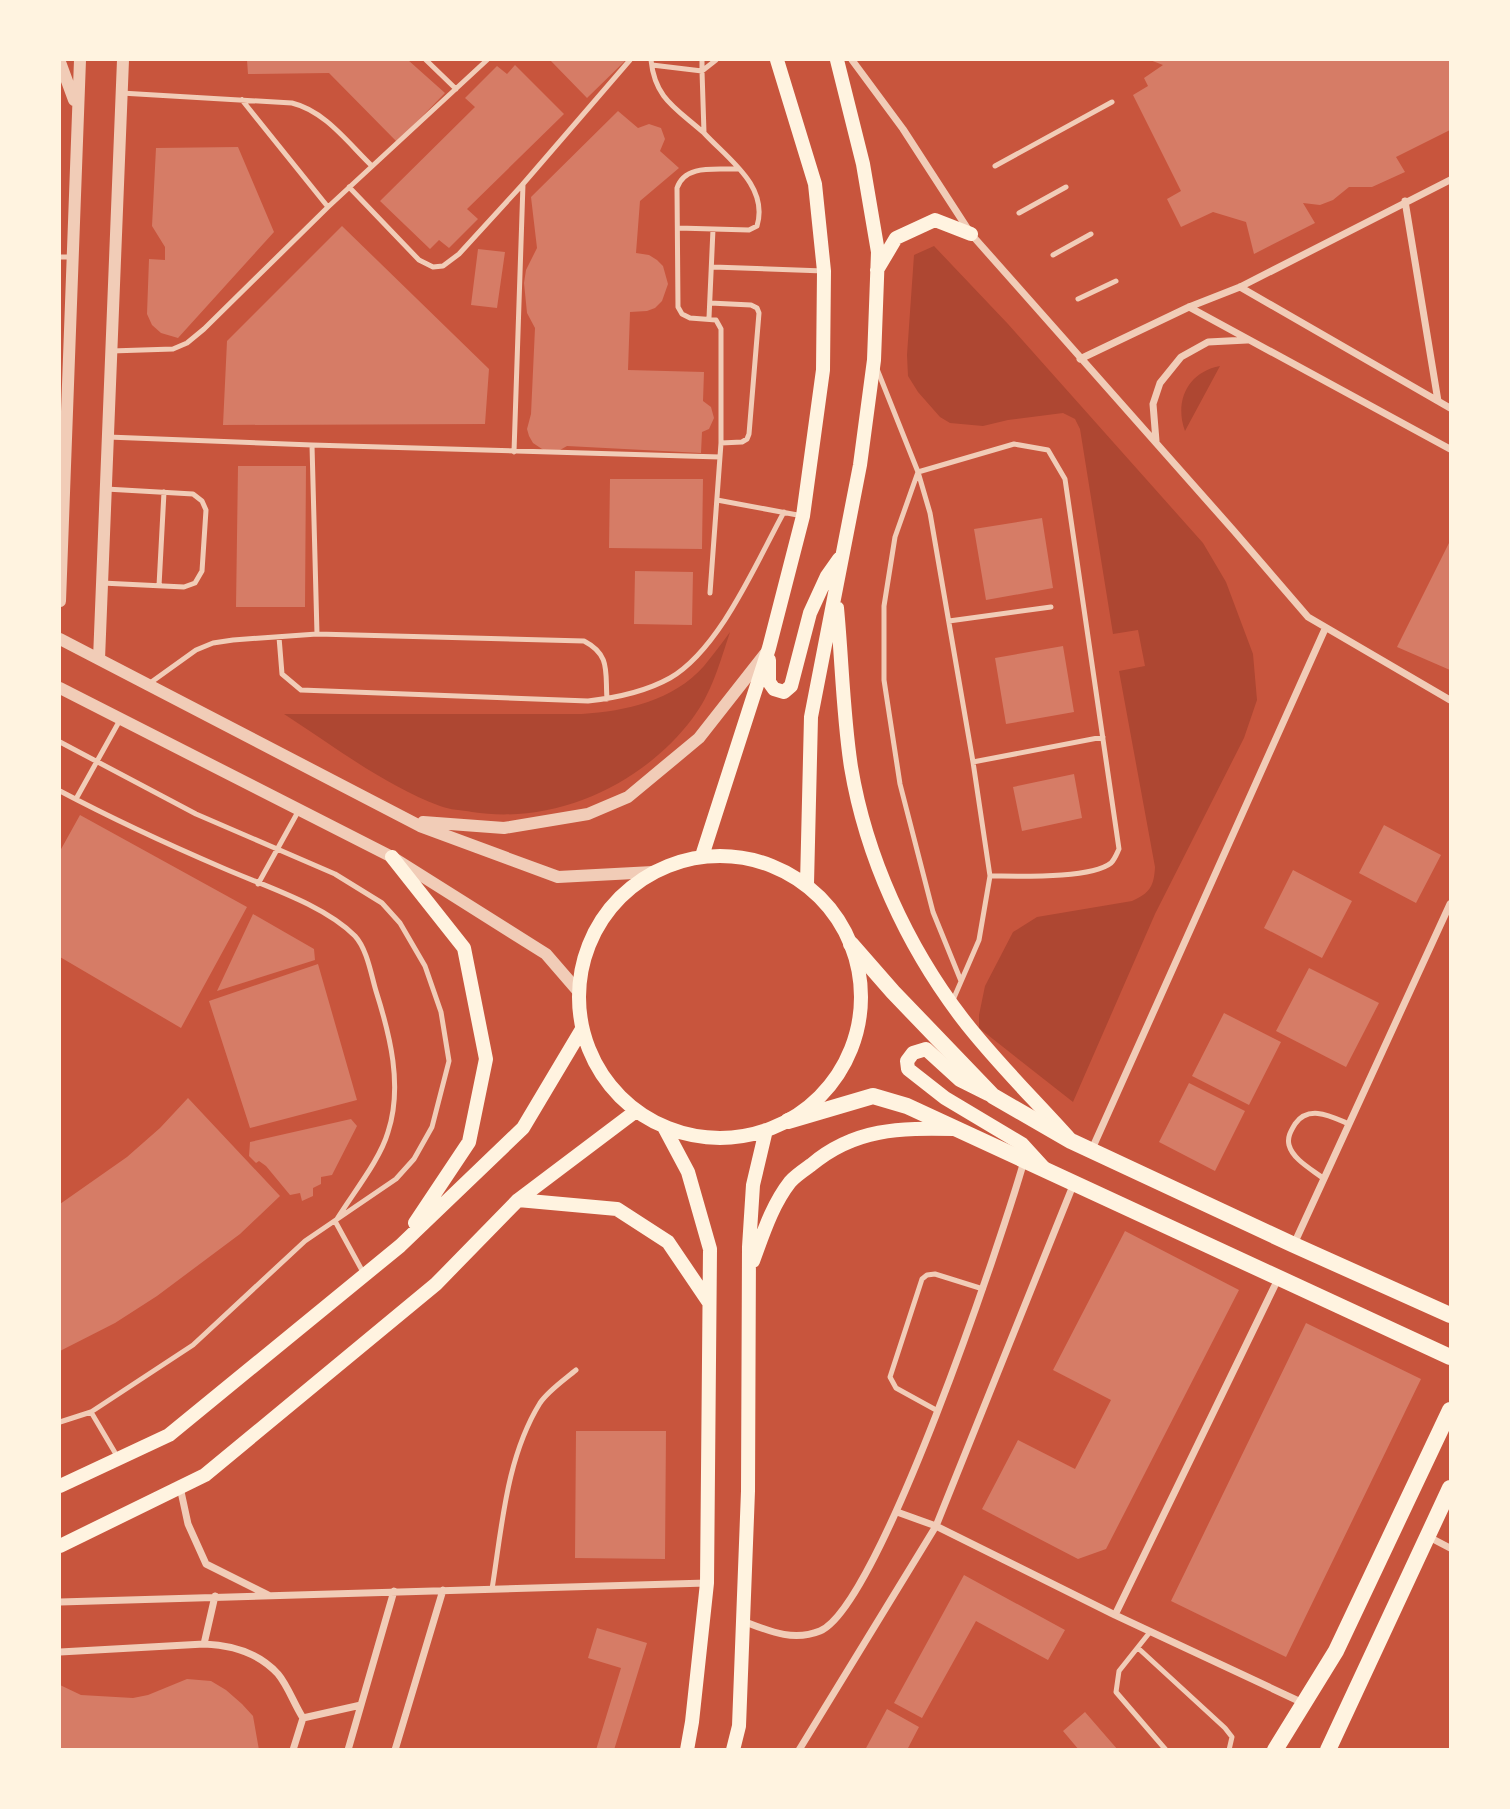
<svg xmlns="http://www.w3.org/2000/svg" width="1510" height="1809" viewBox="0 0 1510 1809" font-family="'Space Grotesk',sans-serif">
	<style>
		.green { fill: #ae4732 }
		.building { fill: #d67c66 }
		.lines { fill: none; stroke-linecap: round; stroke-linejoin: round }
		.service { stroke: #f1ccb7; stroke-width: 5 }
		.minor { stroke: #f1ccb7; stroke-width: 7 }
		.tertiary { stroke: #f1ccb7; stroke-width: 12 }
		.secondary { stroke: #fff3e0; stroke-width: 14 }
		.primary { stroke: #fff3e0; stroke-width: 16 }
	</style>
	<rect width="100%" height="100%" fill="#c8553d"/>
	<!-- green -->
	<path class="green" d="M934,246L1008,324L1203,543L1226,582L1253,654L1257,700L1244,738L1155,914L1073,1102L979,1028V1015L985,986L1013,932L1037,917L1132,901C1150,893 1154,886 1155,867L1119,671L1145,666L1138,630L1113,634L1080,429L1075,419L1063,413L1008,420L983,426L950,423L940,417L918,392L908,376L907,355L914,255Z
		M1220,366L1185,431C1174,401 1188,372 1220,366Z
		M730,632C720,662 712,693 692,719C642,785 555,825 472,812C462,810 450,810 440,806C384,785 335,747 284,714H582C626,711 673,701 704,666C713,655 722,643 730,632Z"/>
	<!-- building -->
	<path class="building" d="M247,60H408L445,93L397,142L329,73L248,74Z
		M550,60H626L587,98Z
		M1150,60H1450V130L1396,157L1405,172L1372,187H1349L1333,200L1320,205L1303,203L1315,223L1254,254L1246,222L1213,212L1181,227L1167,199L1181,191L1133,95L1148,86L1144,78L1163,65Z
		M515,65L564,114L467,209L478,219L449,248L439,240L430,249L380,201L475,107L465,98L497,66L507,74Z
		M618,111L638,128L649,124L661,128L665,139L660,151L679,168L640,201L636,253L649,255L657,260L663,266L668,284L662,301L655,308L647,311L630,312L628,370L704,372L703,401L711,407L714,418L709,429L702,432L701,453L567,446L560,450L545,451L533,443L529,436L527,429L531,414L535,328L527,313L524,283L526,270L537,248L531,197Z
		M238,147L274,232L178,338L161,333L152,325L147,314L149,259L165,260V247L152,226L156,148Z
		M342,226L489,369L485,424L223,425L227,341Z
		M478,249L505,252L497,308L471,305Z
		M238,466H306L305,607H236Z
		M610,479H703L702,549L609,548Z
		M1042,518L1053,588L986,600L974,529Z
		M1450,541V670L1397,647Z
		M635,571L693,572L692,625L634,624Z
		M1063,646L1074,712L1006,724L995,658Z
		M1074,774L1082,818L1022,831L1013,787Z
		M80,815L247,907L181,1028L60,957V851Z
		M1384,825L1441,855L1416,903L1359,873Z
		M1293,870L1352,901L1322,958L1264,928Z
		M253,914L314,949L315,960L217,991Z
		M318,964L357,1100L250,1128L209,1001Z
		M1309,968L1379,1003L1346,1067L1276,1031Z
		M1224,1013L1281,1042L1249,1105L1192,1076Z
		M1189,1083L1245,1111L1215,1171L1159,1142Z
		M188,1098L280,1196L240,1234L157,1296L115,1323L60,1351V1204L127,1157L160,1128Z
		M351,1119L357,1126L332,1175L321,1177V1184L313,1188V1196L302,1201L300,1193L290,1195L266,1166L259,1161L256,1163L249,1156L250,1142Z
		M1125,1231L1239,1290L1106,1549L1078,1559L982,1509L1018,1440L1075,1469L1111,1400L1053,1370Z
		M1306,1323L1421,1379L1286,1657L1171,1601Z
		M576,1431H666L665,1559L575,1558Z
		M964,1575L1065,1630L1048,1660L976,1621L922,1718L894,1703Z
		M597,1628L647,1643L614,1750H596L621,1668L588,1658Z
		M187,1679L211,1681L226,1690L242,1704L253,1716L259,1750H60V1685L81,1695L133,1698L148,1695Z
		M887,1709L919,1727L907,1750H865Z
		M1085,1712L1118,1750H1079L1063,1731Z"/>
	<g class="lines">
		<!-- service -->
		<path class="service" d="M426,60L456,89
			M651,60C655,99 676,108 704,133
			M652,65L702,71V60
			M121,93L292,103C325,111 348,143 372,166
			M242,100L328,207
			M995,166L1112,102
			M349,187L419,260L433,267L443,266L459,254L523,184L630,60
			M1019,213L1066,187
			M678,228L749,230L757,226C769,186 728,159 704,133L702,71L716,60
			M1053,255L1091,234
			M60,257H72
			M713,267L824,271
			M1078,299L1116,281
			M710,303L751,305L757,308L759,313L749,434L747,439L742,442L721,443
			M709,318L713,229
			M111,351L173,349L187,343L204,329L328,207L487,60
			M877,369L918,472L930,513L973,762L990,876L979,940L953,1000
			M108,437L312,445L720,457
			M312,445L317,634
			M514,452L523,184
			M717,500L803,516
			M102,583L184,587L195,583L202,571L206,510L202,501L193,494L106,489
			M159,586L164,492
			M710,593L721,443V329L716,320L690,318L682,314L678,307L677,188C685,164 716,170 737,169
			M949,621L1051,607
			M279,637L282,674L301,690L588,701C615,698 645,692 670,678C720,649 756,563 784,512
			M150,683L196,650L213,643L233,640L317,634L584,641C611,655 605,672 607,699
			M60,742L196,814L335,874L382,903L400,923L425,966L441,1012L449,1061L432,1127L414,1159L396,1179L305,1241L193,1345L91,1412L60,1422
			M973,762L1103,737
			M60,791C113,819 167,844 223,868C264,886 323,904 355,936C367,949 371,974 376,991C390,1035 403,1086 388,1132C380,1160 353,1193 337,1219
			M76,799L120,720
			M258,884L299,810
			M961,981L933,912L900,784L884,680V606L895,537L918,472L1014,444L1048,450L1065,479L1119,849C1117,853 1115,859 1111,863C1091,879 1017,876 990,876
			M1324,1179C1313,1170 1293,1160 1289,1145C1287,1137 1291,1131 1295,1124C1309,1104 1332,1117 1349,1124
			M335,1221L364,1274
			M936,1410L896,1388L890,1377L922,1279L927,1275L935,1274L983,1289
			M91,1412L117,1456
			M492,1589C502,1527 506,1458 540,1403C548,1391 564,1380 576,1370
			M1150,1632L1119,1671L1116,1692L1166,1750
			M1138,1648L1225,1728L1232,1737L1229,1750"/>
		<!-- minor -->
		<path class="minor" d="M852,60L903,129L971,234L1234,531L1308,617L1450,700
			M1405,201L1438,401
			M1240,287L1450,408
			M1189,307L1450,449
			M1080,359L1189,307L1240,287L1450,180
			M1156,441L1153,404L1160,383L1181,357L1208,342L1247,340
			M1092,1149L1325,629
			M1294,1244L1450,904
			M180,1487L188,1524L206,1564L268,1595
			M897,1512L936,1526L1115,1615L1303,1703
			M1429,1537L1450,1548
			M60,1602L707,1583
			M1115,1615L1278,1279
			M743,1621C769,1631 793,1642 820,1631C879,1607 1003,1235 1024,1161
			M204,1644C232,1645 258,1652 278,1674C288,1686 294,1704 303,1718
			M60,1652L204,1644L215,1596
			M293,1750L303,1718L361,1705
			M348,1750L394,1591
			M395,1750L443,1590
			M799,1750L936,1526L1074,1183"/>
		<!-- tertiary -->
		<path class="tertiary" d="M60,62L74,100
			M60,601L80,60
			M60,639L420,826L558,877L653,872
			M99,659L123,60
			M60,688L392,857L546,954L578,991
			M423,822L504,828L588,814L628,797L699,738L765,654"/>
		<!-- secondary -->
		<path class="secondary" d="M877,270L896,238L935,220L971,234
			M837,608C842,661 843,715 851,767C866,857 907,946 962,1018C994,1060 1033,1098 1068,1137
			M769,660V682L774,689L784,692L791,686L810,613L827,576L839,559
			M702,856L769,648L803,516L823,370L824,271L815,184L777,60
			M579 997a141 141 0 1 1 282 0a141 141 0 1 1-282 0Z
			M392,857L464,948L486,1059L469,1142L415,1223
			M807,884L811,717L860,465L874,360L878,252L863,164L837,60
			M988,1094L960,1080L926,1049L913,1053L907,1061L908,1069L945,1098L1022,1144L1043,1167
			M664,1127L688,1172L710,1249L707,1583L692,1722L687,1750
			M518,1200L617,1209L668,1242L708,1301
			M753,1261C763,1234 772,1205 790,1182C795,1176 804,1170 811,1165C855,1128 900,1128 954,1129
			M60,1486L169,1435L400,1246L523,1128L582,1029
			M60,1546L205,1475L436,1284L518,1200L636,1111
			M733,1750L739,1726L748,1491L749,1247L753,1185L766,1130"/>
		<!-- primary -->
		<path class="primary" d="M851,944L893,992L993,1096L1071,1141L1294,1245L1450,1315
			M788,1121L873,1096L907,1106L1450,1357
			M1275,1750L1336,1651L1450,1410
			M1328,1750L1450,1488"/>
	</g>
	<!-- border -->
	<rect width="1510" height="1809" fill="none" stroke="#fff3e0" stroke-width="122"/>
</svg>
